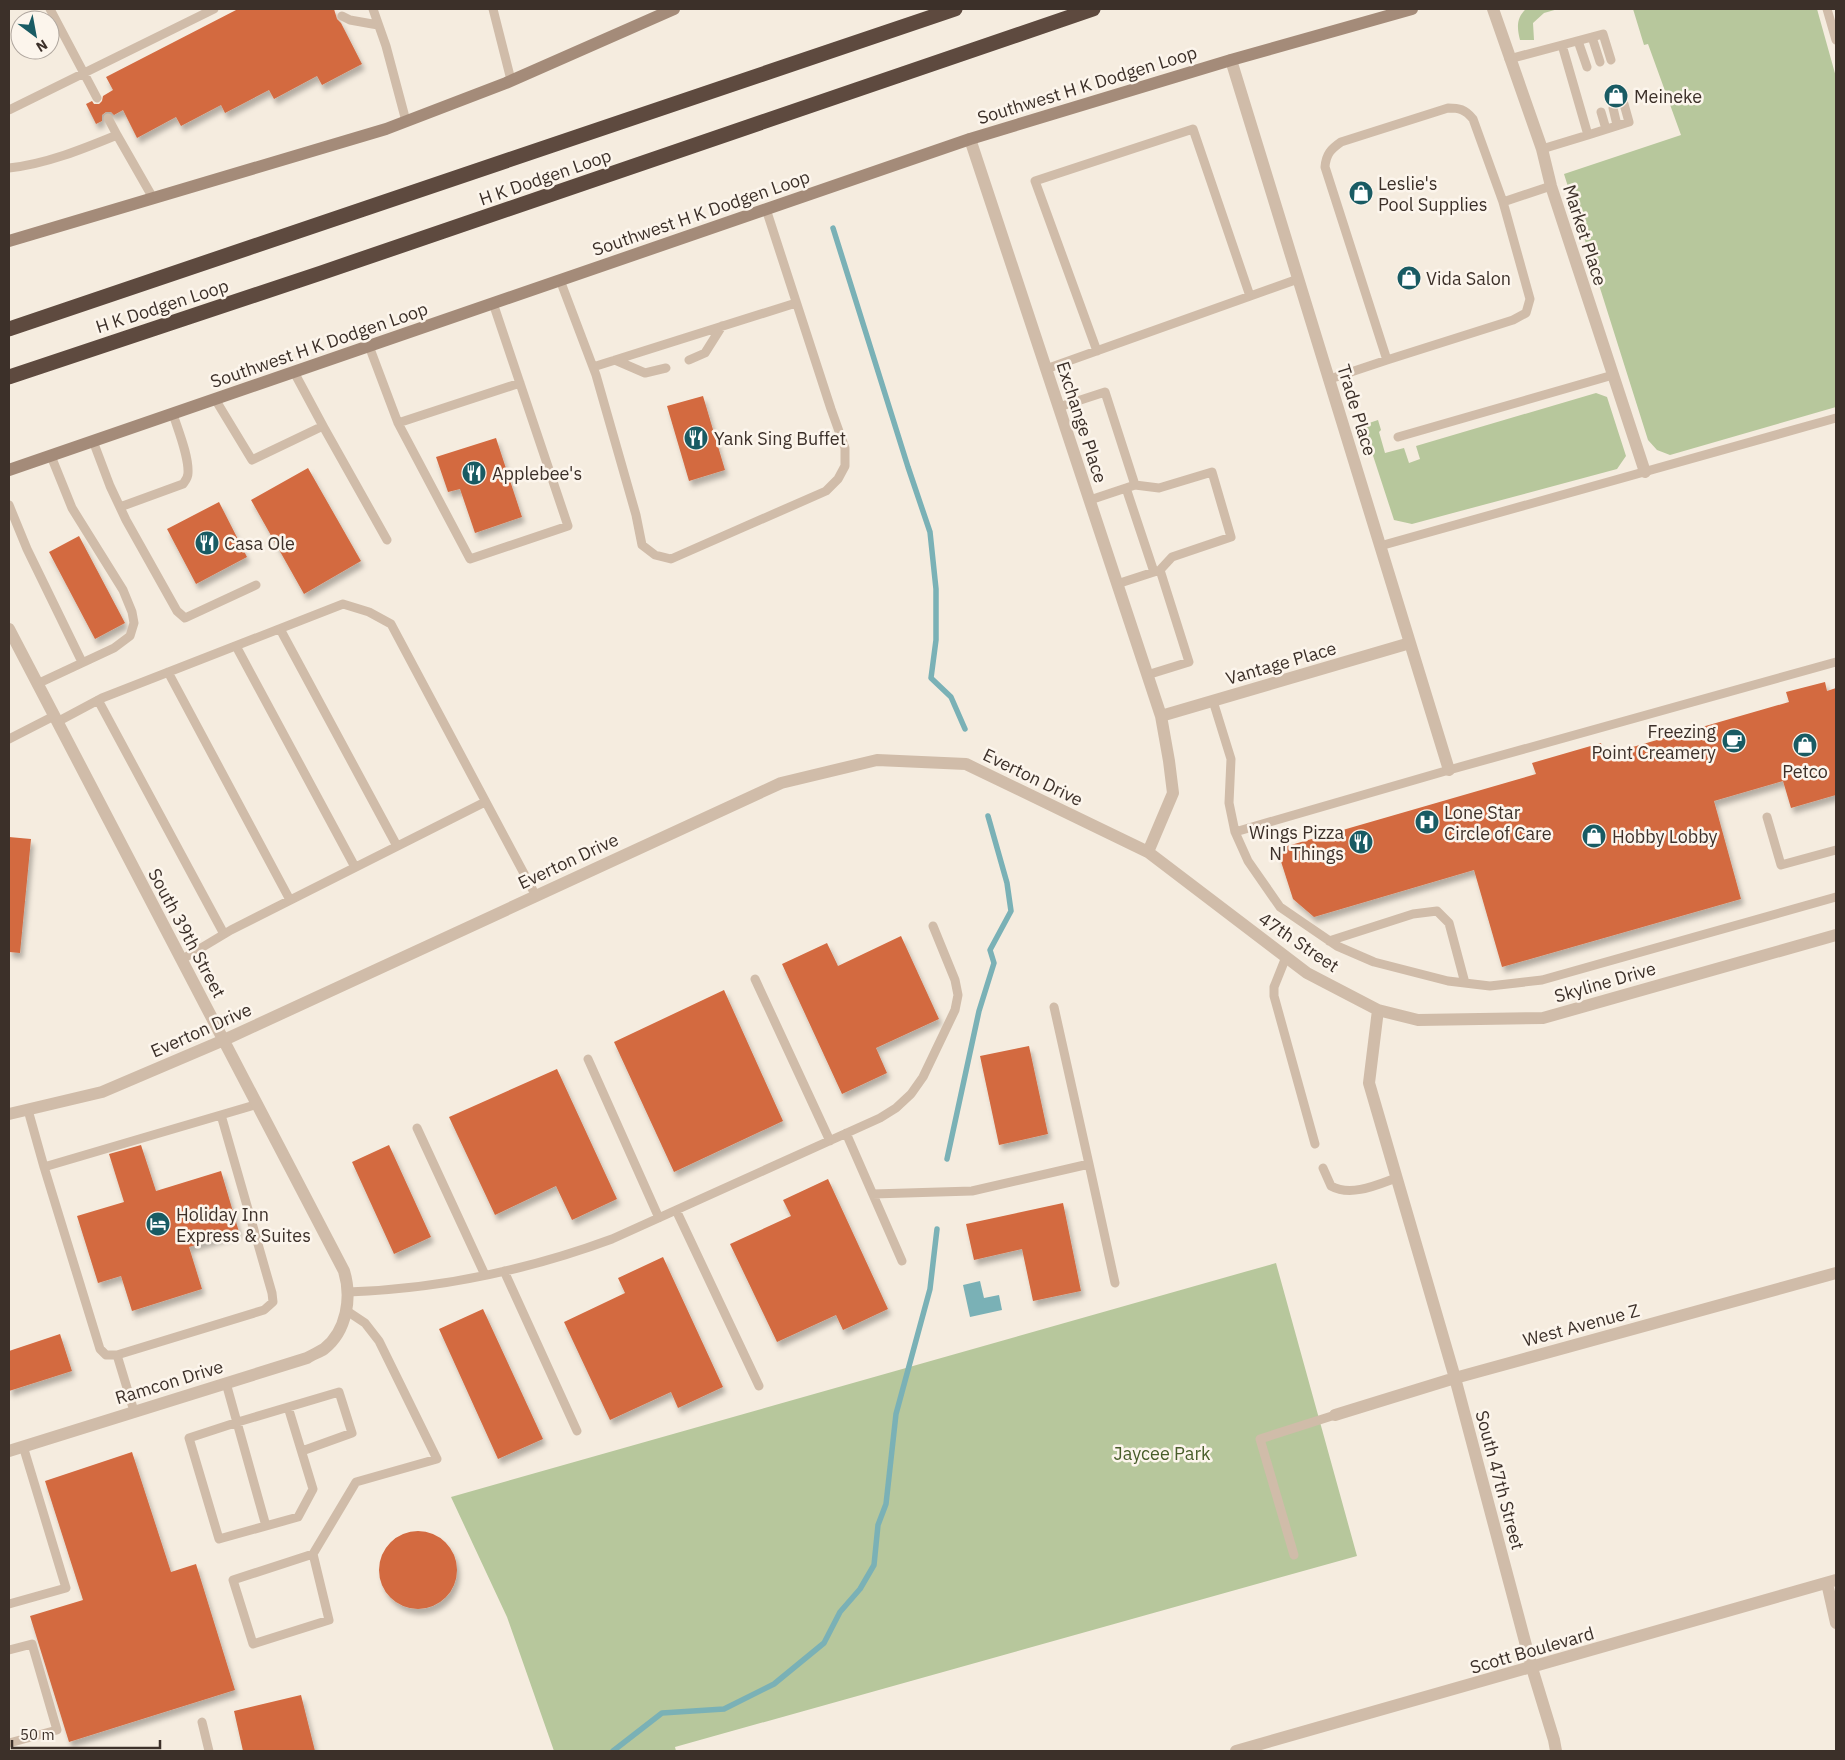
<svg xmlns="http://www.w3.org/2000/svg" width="1845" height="1760" viewBox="0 0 1845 1760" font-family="'IBM Plex Sans',sans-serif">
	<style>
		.green { fill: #b7c79c }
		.water { fill: #7ab1b6 }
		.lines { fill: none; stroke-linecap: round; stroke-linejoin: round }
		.stream { stroke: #7ab1b6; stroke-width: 5.5 }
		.building { fill: #d36a40; filter: url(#shadow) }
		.lane { stroke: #d0bca9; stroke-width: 9 }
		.street { stroke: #d0bca9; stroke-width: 12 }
		.secondary { stroke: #a48b79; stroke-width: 12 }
		.highway { stroke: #5e4a3f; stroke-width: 15 }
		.labels { text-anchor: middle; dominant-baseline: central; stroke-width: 5; stroke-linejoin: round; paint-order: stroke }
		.street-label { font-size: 18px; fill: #3c3029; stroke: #fcf5ec }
		.poi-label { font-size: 18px; fill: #3c3029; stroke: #fcf5ec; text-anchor: start }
		.park-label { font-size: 18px; fill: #485d2a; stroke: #fcf5ec }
	</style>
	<defs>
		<filter id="shadow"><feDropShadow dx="3" dy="5.5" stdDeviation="2.5" flood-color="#0004"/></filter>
	</defs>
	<rect width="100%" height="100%" fill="#f5ecdf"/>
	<!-- green -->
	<path class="green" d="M1526,9H1558L1544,13L1533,23L1534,40H1520C1517,28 1516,18 1526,9Z
		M1633,9H1817L1836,77V407L1670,455L1657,450L1648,440L1564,174L1681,135L1648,44L1644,45Z
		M1596,393L1607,397L1626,456L1617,469L1412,524L1394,520L1363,425L1378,420L1381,430L1379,432L1385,453L1404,448L1409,463L1420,459L1416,446Z
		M1276,1263L1357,1556L675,1747L676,1751H554L507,1617L451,1497Z"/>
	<!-- water -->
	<path class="water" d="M980,1281L984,1298L999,1295L1002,1310L970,1317L963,1285Z"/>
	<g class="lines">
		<!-- stream -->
		<path class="stream" d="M833,228L908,467L930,532L936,589V640L931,678L951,697L965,729
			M947,1159L979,1011L994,963L990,950L1011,911L1007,883L988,816
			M613,1751L662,1713L724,1709L774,1684L824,1643L840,1612L860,1589L874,1565L878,1525L886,1504L896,1414L930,1289L937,1229"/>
	</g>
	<!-- building -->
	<path class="building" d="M238,9H334L337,19L341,23L362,64L322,85L317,76L274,99L269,90L225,113L221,105L181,126L176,117L137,138L123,110L114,115L111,112H106L102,115V121L96,124L86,104L92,101L94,104H99L102,101L103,96L113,90L106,77Z
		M703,396L725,470L689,481L667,406Z
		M496,438L522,517L475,533L460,489L448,492L436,457Z
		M308,468L361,561L304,594L251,500Z
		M219,502L247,557L196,584L167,529Z
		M79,536L125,623L95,639L49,552Z
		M1825,682L1827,691L1836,688V795L1791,808L1783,781L1714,801L1741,899L1502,967L1474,870L1314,917L1293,899L1277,849L1536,774L1532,763L1601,743L1605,755L1789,702L1786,692Z
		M9,837L31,839L20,953L9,952Z
		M901,936L939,1019L876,1048L887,1073L842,1094L782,964L827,943L838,966Z
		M724,990L783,1121L674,1172L614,1042Z
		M1029,1046L1048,1134L999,1145L980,1056Z
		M557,1069L617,1199L572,1220L556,1186L495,1215L449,1117Z
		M141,1145L156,1191L221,1171L239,1232L189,1247L202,1289L132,1311L121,1276L98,1283L77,1216L124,1202L109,1154Z
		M389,1145L431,1237L394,1254L352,1162Z
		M828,1179L888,1309L843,1330L836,1315L777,1342L730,1244L791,1216L783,1200Z
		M1063,1203L1081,1291L1033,1301L1022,1249L974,1260L966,1224Z
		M663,1257L723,1387L678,1408L671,1392L610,1420L564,1322L625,1293L618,1278Z
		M483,1309L543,1439L498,1459L439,1329Z
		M60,1334L72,1371L9,1391V1351Z
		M132,1452L171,1572L196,1564L235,1690L69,1742L30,1616L83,1600L45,1481Z
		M379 1570a39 39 0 1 1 78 0a39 39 0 1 1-78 0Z
		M301,1695L315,1751H243L234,1711Z"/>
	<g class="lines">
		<!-- lane -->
		<path class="lane" d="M50,9L97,98
			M373,9L386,46L406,121
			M493,9L511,80
			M1827,9L1836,40
			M342,16L350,20L378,25
			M1592,37L1600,62
			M1578,41L1587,67
			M1509,59L1562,45
			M1613,108L1617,125
			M9,110L214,9
			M1601,112L1606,129
			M108,118L117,135
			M1588,135L1629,122L1624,104
			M1542,149L1588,135L1562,45L1603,34L1611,60
			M9,168C46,164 83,149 117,135L153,198
			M1503,202L1530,299L1526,313L1513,320L1387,360L1325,167C1326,154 1331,149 1341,142L1448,108C1459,108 1465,109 1473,119L1503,202L1551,186
			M560,280L596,375L636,515L642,545L655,555L671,559L826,491L838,479L845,466V448L831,409L766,209
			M369,346L398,423L470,559L568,526L493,303
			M1097,351L1035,181L1193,129L1250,296
			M615,360L645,373L666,368
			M689,360L705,353L722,326
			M593,367L796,303
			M1046,369L1298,279
			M1330,379L1387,360
			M215,399L252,460L323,426L294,372
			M1059,407L1105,392L1135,485L1090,500
			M398,423L520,383
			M323,426L387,540
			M1398,437L1613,375
			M93,441L110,486L126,520L177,611L185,618L256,585
			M1135,485L1159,488L1212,472L1231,537L1172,557L1160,570
			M1126,488L1154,572
			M9,505L27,549L82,662
			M120,507L183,484C186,480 188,478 188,473C189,456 178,430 173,414
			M1380,546L1836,418
			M1117,584L1160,570L1189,662L1147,675
			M280,629L397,846
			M236,646L355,867
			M168,672L290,900
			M37,684L114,648L130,636L134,623L132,612L123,590L72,508L51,456
			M98,700L224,934
			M1213,701L1231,759L1229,803L1235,832L1248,861L1280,907L1337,946L1374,962L1448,981L1490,986L1542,980L1836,897
			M57,722L102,698L343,604L369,612L391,624L536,896
			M9,739L54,716
			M1767,817L1781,865L1836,850
			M1235,832L1449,770L1836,662
			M1329,941L1413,914L1437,911L1449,923L1465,983
			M1286,957L1274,987V996L1315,1144
			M181,960L231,930L485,802
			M755,979L830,1141
			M1054,1007L1089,1164
			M588,1059L659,1218
			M28,1110L44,1167L258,1104
			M417,1128L485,1275
			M846,1133L902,1261
			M44,1167L100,1349L106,1355H117L264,1310L273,1302L272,1293L221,1115
			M1323,1168L1331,1186C1351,1197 1377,1185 1396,1178
			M873,1194L972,1191L1089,1164L1115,1283
			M676,1210L759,1386
			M504,1271L577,1431
			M348,1292C438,1289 528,1270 612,1239L880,1118L896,1108L911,1094L923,1077L955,1010L958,995L955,980L933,926
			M117,1355L134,1411
			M226,1383L266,1526
			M288,1407L313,1489L298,1517L219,1539L189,1438L238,1422L339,1392L352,1433L302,1451
			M313,1554L233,1580L253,1644L329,1620L313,1554L356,1482L437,1459L379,1341L365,1323L347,1311
			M1294,1555L1260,1439L1335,1415
			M9,1604L66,1588L23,1446
			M9,1650L32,1644L57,1730L9,1743
			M202,1722L209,1751"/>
		<!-- street -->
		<path class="street" d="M1493,9L1542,149L1551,186L1645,472
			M1231,60L1449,770
			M970,139L1161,716L1169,761L1173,793L1148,852
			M9,629L344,1271C352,1297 347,1331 324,1349C319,1352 312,1355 307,1358L9,1451
			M1161,716L1410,643
			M1378,1010L1369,1083L1455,1378L1532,1668L1554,1740L1556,1751
			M9,1114L102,1092L224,1040L781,783L877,760L966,764L1148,852L1307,973L1378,1010L1418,1020L1543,1018L1836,935
			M1335,1415L1455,1378L1836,1273
			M1827,1583L1836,1623
			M1236,1751L1836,1580"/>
		<!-- secondary -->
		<path class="secondary" d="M9,241L386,129L506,83L674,9
			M9,470L970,139L1231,60L1412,9"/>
		<!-- highway -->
		<path class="highway" d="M9,329L955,9
			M9,377L321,273L1093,9"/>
	</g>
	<!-- icons -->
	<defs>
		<symbol id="shop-disc" viewBox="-11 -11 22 22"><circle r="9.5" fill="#195b63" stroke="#fcf5ec"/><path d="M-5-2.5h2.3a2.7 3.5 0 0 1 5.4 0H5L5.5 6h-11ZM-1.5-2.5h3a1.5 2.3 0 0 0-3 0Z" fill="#fff"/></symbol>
		<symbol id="restaurant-disc" viewBox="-11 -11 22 22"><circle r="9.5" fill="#195b63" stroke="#fcf5ec"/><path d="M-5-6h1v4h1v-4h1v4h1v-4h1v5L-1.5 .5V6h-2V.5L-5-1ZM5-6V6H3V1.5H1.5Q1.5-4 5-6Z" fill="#fff"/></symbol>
		<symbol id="cafe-disc" viewBox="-11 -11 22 22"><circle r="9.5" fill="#195b63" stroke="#fcf5ec"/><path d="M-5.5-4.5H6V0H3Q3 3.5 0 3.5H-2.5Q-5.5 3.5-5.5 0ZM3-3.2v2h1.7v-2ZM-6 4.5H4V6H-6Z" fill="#fff"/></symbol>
		<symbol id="hospital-disc" viewBox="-11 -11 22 22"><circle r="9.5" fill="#195b63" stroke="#fcf5ec"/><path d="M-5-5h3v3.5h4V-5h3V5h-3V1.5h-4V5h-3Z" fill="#fff"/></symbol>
		<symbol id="hotel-disc" viewBox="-11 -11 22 22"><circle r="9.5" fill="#195b63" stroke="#fcf5ec"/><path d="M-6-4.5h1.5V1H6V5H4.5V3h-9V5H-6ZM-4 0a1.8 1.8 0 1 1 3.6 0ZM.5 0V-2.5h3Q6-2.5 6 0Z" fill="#fff"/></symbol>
	</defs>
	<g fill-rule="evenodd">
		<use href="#shop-disc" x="1602" y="82" width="28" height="28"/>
		<use href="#shop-disc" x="1347" y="179" width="28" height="28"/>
		<use href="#shop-disc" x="1395" y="264" width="28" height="28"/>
		<use href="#restaurant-disc" x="682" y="424" width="28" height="28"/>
		<use href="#restaurant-disc" x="460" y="459" width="28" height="28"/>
		<use href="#restaurant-disc" x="193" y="529" width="28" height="28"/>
		<use href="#cafe-disc" x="1720" y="727" width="28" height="28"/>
		<use href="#shop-disc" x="1791" y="731" width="28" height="28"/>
		<use href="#hospital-disc" x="1413" y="808" width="28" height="28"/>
		<use href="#shop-disc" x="1580" y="822" width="28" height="28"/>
		<use href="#restaurant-disc" x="1347" y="828" width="28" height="28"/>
		<use href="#hotel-disc" x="144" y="1210" width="28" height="28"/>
	</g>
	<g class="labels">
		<!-- street labels -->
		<g class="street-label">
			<text transform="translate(1087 85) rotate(-17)">Southwest H K Dodgen Loop</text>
			<text transform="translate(545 177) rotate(-19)">H K Dodgen Loop</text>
			<text transform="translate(701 213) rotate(-19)">Southwest H K Dodgen Loop</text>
			<text transform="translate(1585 235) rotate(72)">Market Place</text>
			<text transform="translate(162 306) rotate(-18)">H K Dodgen Loop</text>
			<text transform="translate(319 345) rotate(-19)">Southwest H K Dodgen Loop</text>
			<text transform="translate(1357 410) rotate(73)">Trade Place</text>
			<text transform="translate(1082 422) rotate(72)">Exchange Place</text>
			<text transform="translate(1281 663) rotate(-16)">Vantage Place</text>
			<text transform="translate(1033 777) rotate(26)">Everton Drive</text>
			<text transform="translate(568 861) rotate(-25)">Everton Drive</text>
			<text transform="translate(187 933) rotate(62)">South 39th Street</text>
			<text transform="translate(1299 942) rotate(34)">47th Street</text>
			<text transform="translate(1605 982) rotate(-16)">Skyline Drive</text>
			<text transform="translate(201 1030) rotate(-24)">Everton Drive</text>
			<text transform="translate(1581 1325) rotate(-15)">West Avenue Z</text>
			<text transform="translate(169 1382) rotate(-17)">Ramcon Drive</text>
			<text transform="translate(1500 1480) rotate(75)">South 47th Street</text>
			<text transform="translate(1532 1650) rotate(-16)">Scott Boulevard</text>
		</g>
		<!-- poi labels -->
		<g class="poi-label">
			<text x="1634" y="96">Meineke</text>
			<text x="1378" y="183">Leslie's<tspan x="1378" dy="21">Pool Supplies</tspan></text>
			<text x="1426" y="278">Vida Salon</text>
			<text x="714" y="438">Yank Sing Buffet</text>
			<text x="492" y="473">Applebee's</text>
			<text x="224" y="543">Casa Ole</text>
			<text x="1716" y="731" text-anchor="end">Freezing<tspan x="1716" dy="21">Point Creamery</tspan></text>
			<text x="1805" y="771" text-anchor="middle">Petco</text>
			<text x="1444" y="812">Lone Star<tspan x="1444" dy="21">Circle of Care</tspan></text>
			<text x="1344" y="832" text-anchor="end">Wings Pizza<tspan x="1344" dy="21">N' Things</tspan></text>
			<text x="1612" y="836">Hobby Lobby</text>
			<text x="176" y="1214">Holiday Inn<tspan x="176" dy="21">Express &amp; Suites</tspan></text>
		</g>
		<!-- park labels -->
		<g class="park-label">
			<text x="1162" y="1453">Jaycee Park</text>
		</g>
	</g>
	<!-- border -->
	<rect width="1845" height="1760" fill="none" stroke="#3c3029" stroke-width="20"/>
	<!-- north arrow -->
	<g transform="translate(35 35) rotate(148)"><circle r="24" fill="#fcf5ec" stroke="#afa69e"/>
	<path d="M0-4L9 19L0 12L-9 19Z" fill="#195b63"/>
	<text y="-8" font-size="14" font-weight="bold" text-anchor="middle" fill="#3c3029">N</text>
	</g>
	<!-- scale -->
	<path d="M12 1740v8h148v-8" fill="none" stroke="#3c3029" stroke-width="2.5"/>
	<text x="20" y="1740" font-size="15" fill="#3c3029" stroke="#fcf5ec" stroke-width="4" paint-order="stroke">50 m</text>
</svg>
